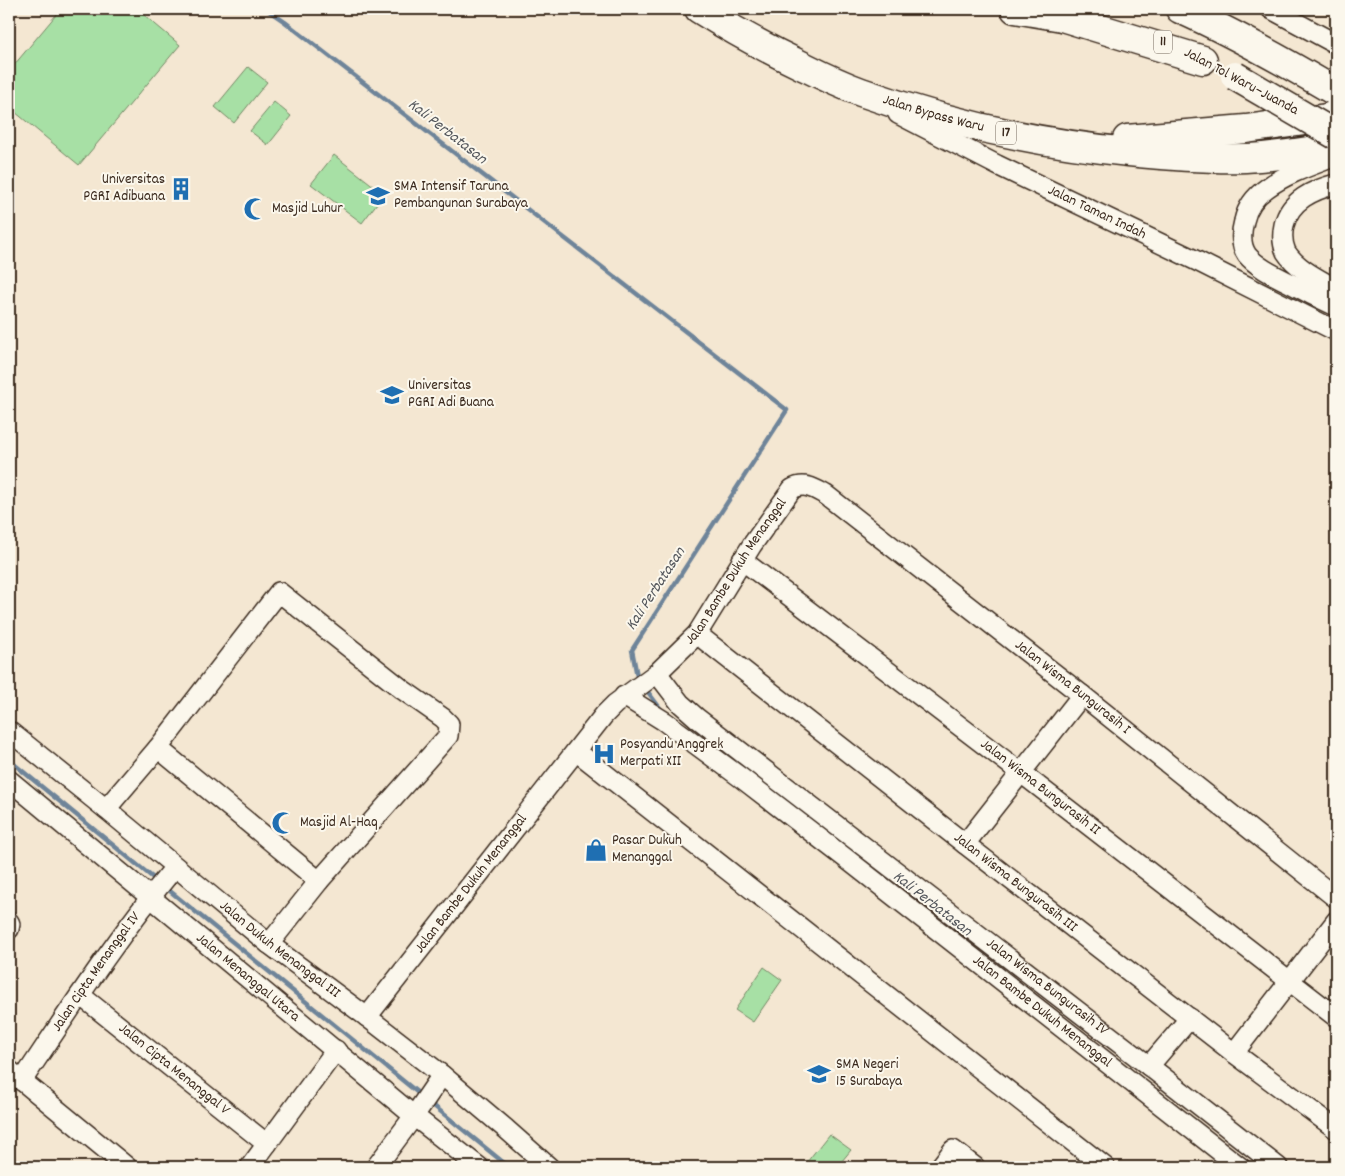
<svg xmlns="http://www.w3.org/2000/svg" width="1345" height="1176" viewBox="0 0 1345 1176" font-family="Dekko,sans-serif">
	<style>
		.green { fill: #a7e0a5; stroke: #718562 }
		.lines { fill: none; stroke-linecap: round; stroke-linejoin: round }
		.stream { stroke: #6e8499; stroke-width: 4.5 }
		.minor-casing { stroke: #3b2a1e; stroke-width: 22 }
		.highway-casing { stroke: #3b2a1e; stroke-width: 31 }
		.minor { stroke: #fbf7ec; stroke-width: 19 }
		.highway { stroke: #fbf7ec; stroke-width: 28 }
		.highway-bridge-casing { stroke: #3b2a1e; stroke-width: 31; stroke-linecap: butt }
		.highway-bridge { stroke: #fbf7ec; stroke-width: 28 }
		.labels { text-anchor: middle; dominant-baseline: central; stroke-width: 4; stroke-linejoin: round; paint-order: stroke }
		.shield { fill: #fbf7ec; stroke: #75685c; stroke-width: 1 }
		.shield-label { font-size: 14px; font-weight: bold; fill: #3b2a1e }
		.street-label { font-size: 15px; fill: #3b2a1e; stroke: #fbf7ec }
		.poi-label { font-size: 15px; fill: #3b2a1e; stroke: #fbf7ec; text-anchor: start }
		.water-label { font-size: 16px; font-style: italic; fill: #54575c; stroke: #fbf7ec }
	</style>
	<rect width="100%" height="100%" fill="#f4e7d2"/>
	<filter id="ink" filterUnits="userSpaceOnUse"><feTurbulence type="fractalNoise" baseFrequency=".02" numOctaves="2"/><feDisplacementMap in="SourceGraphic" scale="10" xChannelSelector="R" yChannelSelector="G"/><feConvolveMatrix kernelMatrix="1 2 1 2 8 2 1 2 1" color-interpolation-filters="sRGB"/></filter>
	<g filter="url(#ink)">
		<!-- green -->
		<path class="green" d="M61,9H137L180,45L79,165L9,107V71Z
			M248,67L267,82L234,123L215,107Z
			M274,102L291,116L268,145L250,131Z
			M334,155L384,194L362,223L311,184Z
			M764,967L782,980L753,1022L735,1010Z
			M829,1134L851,1150L837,1167H803Z"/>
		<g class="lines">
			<!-- stream -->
			<path class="stream" d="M266,9L285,22L787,410L632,650L637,676L639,679
				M645,688L663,712
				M9,760L157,881
				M165,887L423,1097
				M429,1102L509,1167"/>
			<defs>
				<g id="minor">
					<path d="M1271,9L1336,44"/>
					<path id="s1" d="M898,114L997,165L1197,261L1336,331"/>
					<path d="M1336,156C1313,165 1287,173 1267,188C1254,197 1247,207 1244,221C1241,232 1240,245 1247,255C1257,267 1274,275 1288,282C1304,291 1320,299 1336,306"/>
					<path d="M1336,184C1313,190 1290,200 1284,225C1282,234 1282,243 1286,252C1297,269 1319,279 1336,289"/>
					<path id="s2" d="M742,560L1020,772L1336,1017"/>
					<path id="s3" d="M697,634L965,844L1234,1053L1336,1129"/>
					<path id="s4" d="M657,673L680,703L697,718L1149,1066L1278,1167"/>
					<path id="s5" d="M624,696L664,721L740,777L844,857L1240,1167"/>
					<path id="s6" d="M9,731L106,809L269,944L367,1017L442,1075L506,1129L549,1167"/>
					<path d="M158,748L319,881"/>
					<path d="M576,751L1105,1167"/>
					<path id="s7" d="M9,780L414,1116L479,1167"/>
					<path d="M106,809L158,748L279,592L403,690L443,718L449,724L448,736L319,881L269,944"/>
					<path d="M965,844L1082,695"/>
					<path d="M9,922L10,924L9,929"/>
					<path id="s8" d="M80,995L267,1144"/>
					<path id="s9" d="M367,1017L604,715L615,704L657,673L697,634L752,545L792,489C805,482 815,489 826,495L1082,695L1336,898"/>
					<path d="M1234,1053L1336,921"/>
					<path d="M1149,1066L1190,1018"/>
					<path d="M9,1070L127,1167"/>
					<path id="s10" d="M22,1081C71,1008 119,934 175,867"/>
					<path d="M250,1167L336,1050"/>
					<path d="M376,1167L414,1116L442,1075"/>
					<path d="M940,1167L953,1150L975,1167"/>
				</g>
				<g id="highway">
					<path id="s11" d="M699,9C734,31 769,50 805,67C823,76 842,85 861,92C947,123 1038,143 1129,152C1168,156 1207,159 1246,158C1276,157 1307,151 1336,147"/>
					<path d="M1015,9L1062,17L1203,60"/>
					<path d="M1180,9C1234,33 1285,62 1336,92"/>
					<path d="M1127,139L1246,129L1326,118L1336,115"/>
				</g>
			</defs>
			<!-- minor casing -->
			<use href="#minor" class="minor-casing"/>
			<!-- highway casing -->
			<use href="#highway" class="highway-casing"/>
			<!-- minor -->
			<use href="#minor" class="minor"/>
			<!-- highway -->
			<use href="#highway" class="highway"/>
			<defs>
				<path id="highway-bridge" d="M1235,76L1336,135"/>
			</defs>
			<!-- highway-bridge casing -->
			<use href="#highway-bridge" class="highway-bridge-casing"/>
			<!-- highway-bridge -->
			<use href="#highway-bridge" class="highway-bridge"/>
		</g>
	</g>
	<!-- icons -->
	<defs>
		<symbol id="building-bare" viewBox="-9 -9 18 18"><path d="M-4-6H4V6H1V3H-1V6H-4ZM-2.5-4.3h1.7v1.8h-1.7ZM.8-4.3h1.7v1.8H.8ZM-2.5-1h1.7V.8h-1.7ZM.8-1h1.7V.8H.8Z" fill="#1f6fb2" stroke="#fbf7ec" stroke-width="2.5" paint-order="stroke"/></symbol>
		<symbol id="school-bare" viewBox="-9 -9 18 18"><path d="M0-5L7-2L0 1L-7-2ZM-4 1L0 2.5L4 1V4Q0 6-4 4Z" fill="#1f6fb2" stroke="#fbf7ec" stroke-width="2.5" paint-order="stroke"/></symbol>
		<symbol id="mosque-bare" viewBox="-9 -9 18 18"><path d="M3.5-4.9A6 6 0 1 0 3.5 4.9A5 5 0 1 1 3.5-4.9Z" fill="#1f6fb2" stroke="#fbf7ec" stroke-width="2.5" paint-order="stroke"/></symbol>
		<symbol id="university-bare" viewBox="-9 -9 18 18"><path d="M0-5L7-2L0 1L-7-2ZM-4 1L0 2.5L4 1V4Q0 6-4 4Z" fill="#1f6fb2" stroke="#fbf7ec" stroke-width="2.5" paint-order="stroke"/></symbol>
		<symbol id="hospital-bare" viewBox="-9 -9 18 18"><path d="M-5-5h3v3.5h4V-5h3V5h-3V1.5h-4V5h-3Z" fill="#1f6fb2" stroke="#fbf7ec" stroke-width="2.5" paint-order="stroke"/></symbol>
		<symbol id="shop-bare" viewBox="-9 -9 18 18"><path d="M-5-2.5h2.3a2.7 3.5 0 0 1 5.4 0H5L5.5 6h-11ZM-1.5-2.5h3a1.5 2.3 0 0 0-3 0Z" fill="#1f6fb2" stroke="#fbf7ec" stroke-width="2.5" paint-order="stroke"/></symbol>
	</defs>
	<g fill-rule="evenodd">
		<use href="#building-bare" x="165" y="173" width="32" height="32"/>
		<use href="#school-bare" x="362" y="180" width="32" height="32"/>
		<use href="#mosque-bare" x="239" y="193" width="32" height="32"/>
		<use href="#university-bare" x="376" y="379" width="32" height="32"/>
		<use href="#hospital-bare" x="588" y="738" width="32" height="32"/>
		<use href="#mosque-bare" x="267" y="807" width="32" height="32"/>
		<use href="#shop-bare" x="580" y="834" width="32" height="32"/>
		<use href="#school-bare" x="803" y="1058" width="32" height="32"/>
	</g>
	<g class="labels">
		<!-- shield labels -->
		<g class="shield">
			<rect x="1154" y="30.5" width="18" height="23" rx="4"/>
			<rect x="996" y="121.5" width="20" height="23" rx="4"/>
		</g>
		<g class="shield-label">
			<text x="1163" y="42">11</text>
			<text x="1006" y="133">17</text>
		</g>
		<!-- street labels -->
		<g class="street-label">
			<text transform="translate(1241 82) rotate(28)">Jalan Tol Waru–Juanda</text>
			<text stroke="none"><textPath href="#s11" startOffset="258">Jalan Bypass Waru</textPath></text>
			<text stroke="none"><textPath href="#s1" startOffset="222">Jalan Taman Indah</textPath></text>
			<text stroke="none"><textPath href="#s9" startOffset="581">Jalan Bambe Dukuh Menanggal</textPath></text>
			<text stroke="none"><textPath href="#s9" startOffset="1030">Jalan Wisma Bungurasih I</textPath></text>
			<text stroke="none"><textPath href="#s2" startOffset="375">Jalan Wisma Bungurasih II</textPath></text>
			<text stroke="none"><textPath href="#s3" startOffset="404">Jalan Wisma Bungurasih III</textPath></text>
			<text stroke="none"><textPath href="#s9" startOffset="169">Jalan Bambe Dukuh Menanggal</textPath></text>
			<text stroke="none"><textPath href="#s6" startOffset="348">Jalan Dukuh Menanggal III</textPath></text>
			<text stroke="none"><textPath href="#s10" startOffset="132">Jalan Cipta Menanggal IV</textPath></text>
			<text stroke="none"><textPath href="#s7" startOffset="310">Jalan Menanggal Utara</textPath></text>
			<text stroke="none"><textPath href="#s4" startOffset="502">Jalan Wisma Bungurasih IV</textPath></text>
			<text stroke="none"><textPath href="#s5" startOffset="524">Jalan Bambe Dukuh Menanggal</textPath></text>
			<text stroke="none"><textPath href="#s8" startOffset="120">Jalan Cipta Menanggal V</textPath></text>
		</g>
		<!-- poi labels -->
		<g class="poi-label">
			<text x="165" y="180" text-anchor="end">Universitas<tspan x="165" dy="17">PGRI Adibuana</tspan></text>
			<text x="394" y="187">SMA Intensif Taruna<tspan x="394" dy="17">Pembangunan Surabaya</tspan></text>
			<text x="272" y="209">Masjid Luhur</text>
			<text x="408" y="386">Universitas<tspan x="408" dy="17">PGRI Adi Buana</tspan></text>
			<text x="620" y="745">Posyandu Anggrek<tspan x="620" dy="17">Merpati XII</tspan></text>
			<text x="300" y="823">Masjid Al-Haq</text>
			<text x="612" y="841">Pasar Dukuh<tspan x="612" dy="17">Menanggal</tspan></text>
			<text x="836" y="1065">SMA Negeri<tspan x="836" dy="17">15 Surabaya</tspan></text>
		</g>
		<!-- water labels -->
		<g class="water-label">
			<text transform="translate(447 132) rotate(38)">Kali Perbatasan</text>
			<text transform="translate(656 589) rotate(-57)">Kali Perbatasan</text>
			<text transform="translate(932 904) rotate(38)">Kali Perbatasan</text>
		</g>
	</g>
	<!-- margin -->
	<rect width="1345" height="1176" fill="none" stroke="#fbf7ec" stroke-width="30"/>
	<rect x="15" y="15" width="1315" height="1146" fill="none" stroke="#3b2a1e" stroke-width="2" filter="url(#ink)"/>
</svg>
